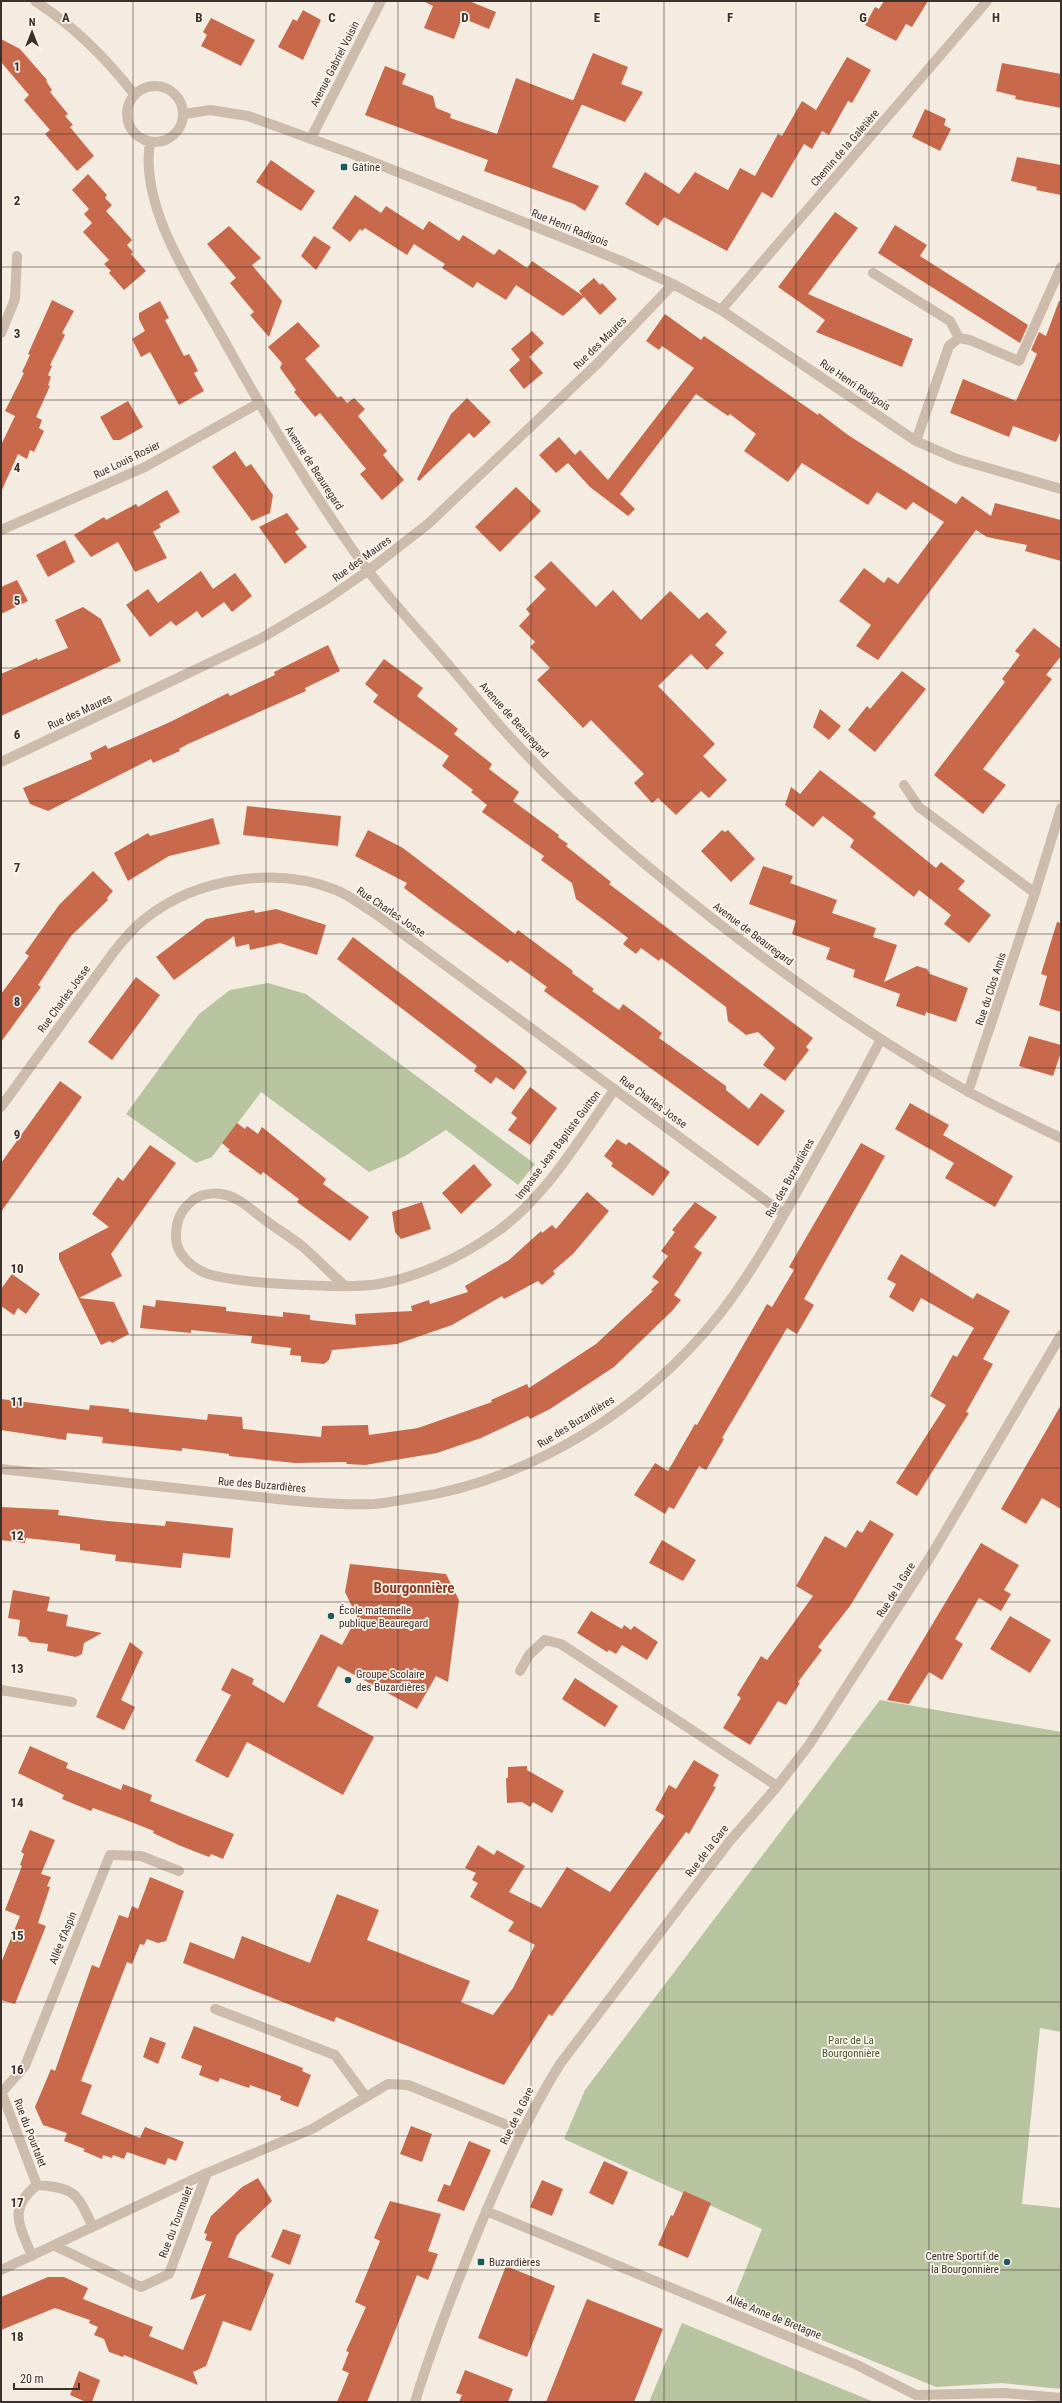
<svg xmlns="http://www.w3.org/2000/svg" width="1062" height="2403" viewBox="0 0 1062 2403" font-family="'Roboto Condensed',sans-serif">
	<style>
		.green { fill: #b8c4a0 }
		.building { fill: #c8694b }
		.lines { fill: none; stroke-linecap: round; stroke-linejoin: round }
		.minor { stroke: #cdbbac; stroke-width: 10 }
		.grid { fill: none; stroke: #3b302b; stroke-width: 1; stroke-opacity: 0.55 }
		.poi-dot { fill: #1f5a5e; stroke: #fbf5ee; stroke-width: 1.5 }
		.labels { text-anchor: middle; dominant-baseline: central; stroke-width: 3.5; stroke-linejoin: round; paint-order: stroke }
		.street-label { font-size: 11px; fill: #3b302b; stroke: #fbf5ee }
		.poi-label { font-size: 11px; fill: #3b302b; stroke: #fbf5ee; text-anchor: start }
		.park-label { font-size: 11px; fill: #4a5a2e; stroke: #fbf5ee }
		.district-label { font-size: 15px; font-weight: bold; fill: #8c3b22; stroke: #fbf5ee }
		.grid-label { font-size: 13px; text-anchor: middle; font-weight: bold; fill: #3b302b; stroke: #fbf5ee; stroke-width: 3.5; stroke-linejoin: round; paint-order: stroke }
	</style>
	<rect width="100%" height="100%" fill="#f4ebe1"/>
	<!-- green -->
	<path class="green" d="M268,983L306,994L535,1164L518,1185L446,1130L405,1156L369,1172L261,1092L212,1157L196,1163L126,1114L199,1014L230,990Z
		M880,1700L1061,1732V2032L1040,2028L1022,2204L1061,2208V2389L1002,2383L936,2387L732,2303L762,2229L564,2139L585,2090Z
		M682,2323L874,2402H649Z"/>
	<!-- building -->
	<path class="building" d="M423,1H469L496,12L489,29L462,18L454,39L424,28L433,6Z
		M884,1H928L912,27L906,24L896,41L865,25L875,7L879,9Z
		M303,10L321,20L303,60L278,47L293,19L297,21Z
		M211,18L255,40L241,66L201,46L207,35L203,32Z
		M1,39L20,49L47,80L46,81L52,90L50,92L68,114L65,116L73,125L70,127L94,156L77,171L45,134L50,130L24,100L29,95L1,62Z
		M593,53L628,67L621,84L643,92L625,122L573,101Z
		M847,57L871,70L852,103L848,101L829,135L822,131L812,149L804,144L772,198L762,192L727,251L664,217L658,226L625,204L645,172L679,194L695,172L728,190L740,168L755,176L778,134L782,136L802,101L816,110Z
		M1002,63L1061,74V108L1015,99L1016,96L996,91Z
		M385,66L406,74L402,84L433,96L436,108L451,114L450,118L497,134L516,78L582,104L552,167L599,186L585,211L574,204L484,171L488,160L365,115Z
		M925,109L946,119L944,125L951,129L940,151L912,137Z
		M1017,157L1061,165V195L1036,190L1037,187L1011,181Z
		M271,160L315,191L301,211L256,182Z
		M88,174L107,195L105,198L112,205L106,211L132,240L127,245L133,252L131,254L146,271L124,290L109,273L111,271L104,264L109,260L83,232L92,223L84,214L89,209L72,190Z
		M355,195L381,213L386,206L423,230L429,221L459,241L463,235L494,255L499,249L527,268L532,261L583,296L579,291L594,278L600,285L602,283L617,299L600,315L584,297L563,316L516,285L506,300L477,282L473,288L442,268L445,264L414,244L407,255L365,228L362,231L360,229L350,242L332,228Z
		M835,212L858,228L808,294L913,339L902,367L816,332L825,320L778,287Z
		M895,225L927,245L920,256L1028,325L1020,343L878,253Z
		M229,226L261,258L252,265L282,301L269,337L250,315L254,312L230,283L236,278L207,244Z
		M314,236L331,247L316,270L301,256Z
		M52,300L74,311L62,333L65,335L50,365L52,366L48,375L51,377L48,385L50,386L36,417L42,420L39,428L44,431L34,452L30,450L27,459L18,454L1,492V445L15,416L5,411L24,373L22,372L30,355L28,354Z
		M160,301L169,318L165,320L184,356L189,354L193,361L198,371L194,373L204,391L179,405L150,352L141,357L132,339L145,331L139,319V313Z
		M1059,301H1061V431L1056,442L1013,426L1009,437L950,413L963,379L1016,401L1037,354L1031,350L1039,332L1046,336Z
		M665,314L701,340L704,336L818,415L819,413L848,435L956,504L962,496L991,516L995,503L1061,520V561L1025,551L1027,545L987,537L976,530L878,660L856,646L871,625L839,601L864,568L884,583L888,577L898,584L918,557L944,522L913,502L906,510L877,492L868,505L802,463L788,482L744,451L756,434L730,414L728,416L696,394L620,494L635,509L628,516L590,487L568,463L556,473L539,455L559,437L575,455L580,450L608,480L694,368L662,346L659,350L646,341Z
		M298,322L320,346L305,359L338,398L341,396L347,403L354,398L365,409L358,416L387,451L383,455L404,480L382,500L360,474L366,469L320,413L315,417L294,392L296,390L280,368L282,363L268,347Z
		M532,331L544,343L529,357L543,373L524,389L509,370L520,360L511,349Z
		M467,398L491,422L474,438L469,433L419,481L417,479L451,414Z
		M128,401L143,427L120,440H113L100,417Z
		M235,451L246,467L251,464L273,495L270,513L252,521L212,467Z
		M516,487L541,511L500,552L475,527Z
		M167,490L180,512L159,524L161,527L153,532L167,558L135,572L118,542L91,557L74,535L104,517L106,520L136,504L138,507Z
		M287,513L299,529L295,532L307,547L285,564L259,527Z
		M65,540L75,562L48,577L36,555Z
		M551,561L596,607L613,590L641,620L670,591L699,619L707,612L727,632L715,645L724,653L707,670L691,654L658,686L715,744L703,756L727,780L709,798L701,791L676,815L658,798L652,803L634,783L644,774L591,720L583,728L537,680L550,668L530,647L535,642L519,626L530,614L526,609L546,589L534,577Z
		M201,571L213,589L235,573L252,596L232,612L224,602L202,618L197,611L176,626L171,621L150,637L126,605L148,589L158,603Z
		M17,580L28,601L1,614V587Z
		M83,607L101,619L121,661L1,716V674L37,658L38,660L68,648L55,620Z
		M1034,628L1061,649V656L1046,675L1052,679L983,769L1006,785L983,814L934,775L1005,682L1002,679L1020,655L1015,651Z
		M328,645L340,671L305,688L306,691L188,744L179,749L180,751L153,763L151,759L48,811L30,804L23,788L92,759L90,753L106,745L108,749L168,723L228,693L230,696L275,675L274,672Z
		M384,659L423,688L417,696L451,723L458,729L454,734L492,764L489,769L519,792L513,801L559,835L558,837L568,844L566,846L611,882L609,884L813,1038L806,1047L809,1050L785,1081L763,1065L775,1048L758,1032L746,1035L728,1021L726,1007L661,958L659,961L641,948L636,954L623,944L628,938L576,899L572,883L541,860L544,856L482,812L487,805L471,792L473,790L442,766L449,756L373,702L378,695L365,684Z
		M902,671L926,689L875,752L848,730L867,706L870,709Z
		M820,709L841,726L829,740L813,727Z
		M820,770L876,813L873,817L936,868L941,862L965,881L958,889L991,915L969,943L944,924L951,915L919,890L914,897L850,847L854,840L823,816L813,827L785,805L791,787L800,794Z
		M247,806L341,816L338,846L243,835Z
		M213,818L220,844L169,856L128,881L114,853L148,833L150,836Z
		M368,830L403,848L515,934L518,930L573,971L572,973L594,989L592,991L619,1010L623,1004L662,1033L659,1038L726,1086V1090L749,1109L761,1093L785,1111L758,1146L544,991L547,987L510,960L508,963L435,911L404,888L407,883L355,856Z
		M722,830L725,832L728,830L755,859L731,882L701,851Z
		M763,866L793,876L790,883L837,900L832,913L876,928L873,937L897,945L884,982L917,966L927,969L930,974L968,988L956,1022L926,1012L925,1016L896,1006L900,994L853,977L855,970L826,959L830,948L792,934L796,921L749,904Z
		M93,871L113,891L107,898L108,900L71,936L38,985L41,987L1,1042V994L29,956L25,953L59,905Z
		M276,909L326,925L317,955L280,943L250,950L249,944L236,947L234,936L174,980L156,957L206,919L254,910L255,913Z
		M1057,922L1061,923V1012L1039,1005L1047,976L1041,974Z
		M353,937L523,1067L527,1072L514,1090L496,1077L491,1084L474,1071L477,1066L337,959Z
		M136,977L160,995L112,1060L88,1042Z
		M1029,1036L1061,1045V1052L1053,1076L1019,1066Z
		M60,1081L82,1097L1,1212V1163Z
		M530,1087L557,1108L530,1145L508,1130L517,1118L511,1113Z
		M910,1103L949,1125L943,1135L1013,1176L995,1207L945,1178L954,1163L895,1129Z
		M237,1123L245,1129L247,1126L258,1134L262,1127L326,1179L323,1184L369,1217L350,1241L297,1202L299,1199L263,1172L261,1175L228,1151L230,1150L222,1143Z
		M617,1139L626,1145L629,1142L670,1172L653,1196L611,1166L613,1163L604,1156Z
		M861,1143L885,1156L804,1299L814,1305L797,1334L787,1328L722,1438L724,1439L706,1470L699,1466L674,1509L669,1507L665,1514L634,1495L655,1463L668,1471L695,1424L697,1425L767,1304L772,1307L794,1270L789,1267Z
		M150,1145L176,1163L111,1254L122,1276L79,1298L114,1302L129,1334L112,1343L110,1341L101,1345L59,1259V1253L109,1227L92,1214L118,1177L123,1181Z
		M474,1164L492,1185L461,1214L442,1193Z
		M587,1192L609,1211L573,1254L553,1271L555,1274L542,1285L538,1281L504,1299L502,1296L452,1325L397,1344L332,1350L329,1360L324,1364L301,1362V1356L290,1355L291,1348L251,1343L252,1336L191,1330V1333L140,1328L143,1305L155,1307L156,1300L226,1307V1311L283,1317V1312L310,1315V1320L356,1325L355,1314L412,1311L411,1306L429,1300L430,1304L468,1292L465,1286L509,1260L541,1231L542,1233L552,1225L556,1229Z
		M422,1202L431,1229L401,1239L395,1232L392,1212Z
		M695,1202L717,1217L694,1247L702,1253L674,1295L681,1300L672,1311L614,1367L550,1409L530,1419L528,1416L481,1438L437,1453L365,1465L347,1464L346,1462L295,1463L229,1456V1454L182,1448V1451L102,1443L103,1437L67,1433L66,1440L1,1430V1399L89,1410L90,1405L129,1409V1412L207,1420L208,1414L242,1417L243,1429L321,1437L322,1426L368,1425L369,1435L418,1428L492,1402L491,1400L527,1384L529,1388L596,1344L653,1291L651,1290L659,1282L652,1277L668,1256L661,1251L675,1232L672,1230Z
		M901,1254L973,1299L977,1293L1010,1311L983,1359L993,1364L966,1412L969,1413L917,1496L896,1483L946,1405L930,1396L953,1355L957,1357L974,1328L921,1298L913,1312L889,1297L896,1284L887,1279Z
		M12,1274L40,1294L26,1314L18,1308L14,1315L1,1306V1289Z
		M1061,1405V1509L1042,1498L1026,1524L1001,1509Z
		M1,1507L59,1510L58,1515L107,1521L165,1526L166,1521L233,1528L230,1558L183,1553L181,1568L115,1561L116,1555L80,1550V1544L26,1538L25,1543L1,1540Z
		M870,1520L894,1534L850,1606L818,1647L822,1650L798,1682L800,1683L786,1705L778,1701L750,1745L723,1728L741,1698L737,1695L761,1656L767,1660L813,1596L796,1586L825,1536L846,1548L857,1530L862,1533Z
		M662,1540L696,1560L683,1581L649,1563Z
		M981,1543L1019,1565L1004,1590L1011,1594L1001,1611L979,1598L955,1639L963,1644L942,1680L929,1672L909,1704L887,1700Z
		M350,1564L446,1574L459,1600L448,1682L436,1676L417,1709L338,1666L317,1706L374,1737L343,1795L247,1742L228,1778L195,1761L231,1695L221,1690L232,1668L254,1679L252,1684L284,1703L321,1634L342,1645L357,1617L345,1592Z
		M13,1590L50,1597L47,1611L68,1615L66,1626L102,1633L84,1643L82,1654L76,1657L47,1651L48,1644L30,1642L26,1637L18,1636L20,1620L8,1618Z
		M591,1611L622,1629L624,1625L631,1630L634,1626L658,1642L647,1660L622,1645L616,1654L609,1650L607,1652L577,1633Z
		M1010,1616L1051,1640L1030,1673L990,1649Z
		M130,1642L143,1652L121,1700L135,1707L124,1730L96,1717Z
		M575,1678L618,1706L605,1727L562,1699Z
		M30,1746L68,1763L66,1768L121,1790L123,1784L152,1795L150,1801L234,1834L223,1859L211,1854L209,1857L181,1846L153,1833L154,1831L121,1818L93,1808L91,1811L62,1799L64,1795L18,1773Z
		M694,1760L719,1775L713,1786L716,1787L689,1834L686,1832L552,2016L549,2014L504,2085L336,2017L334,2022L183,1963L190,1942L234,1959L242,1936L310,1963L337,1894L379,1910L367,1940L470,1981L461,2002L493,2015L513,1988L535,1945L508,1931L514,1922L470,1897L478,1883L472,1880L476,1873L465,1868L478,1845L494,1855L497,1850L525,1866L509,1892L541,1908L567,1867L610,1892L665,1816L655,1810L669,1785L676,1789Z
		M527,1766V1770L564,1791L552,1813L533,1802L530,1807L522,1802L507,1803L506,1778H508V1767Z
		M30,1830L55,1840L41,1874L51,1877L47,1886L50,1887L38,1923L46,1926L15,2004L1,2000V1963L20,1916L5,1910L22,1866L20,1865L24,1854L21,1852Z
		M150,1877L184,1891L166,1941L158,1943L147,1939L144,1945L140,1944L132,1964L127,1962L81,2081L92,2085L81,2114L140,2138L145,2127L184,2142L176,2161L168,2158L165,2165L127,2152L124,2159L113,2155L112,2158L103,2155L102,2159L83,2151L85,2149L64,2141L67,2133L43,2125L35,2107L51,2069L55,2071L92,1965L99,1968L119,1915L128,1918L132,1906L138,1909Z
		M194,2026L303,2068L302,2071L311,2075L298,2107L280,2100L281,2096L250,2085L249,2088L220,2078L218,2082L199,2075L202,2066L181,2058Z
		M150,2037L166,2043L158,2064L143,2057Z
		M411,2126L432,2134L422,2162L400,2154Z
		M469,2141L491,2150L464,2211L437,2201L444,2184L450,2186Z
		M604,2161L628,2172L613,2205L589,2193Z
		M258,2178L272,2201L237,2235L228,2257L274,2274L251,2331L223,2321L206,2366L193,2372L198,2385L124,2355L123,2357L109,2352L104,2339L94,2335L98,2327L89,2323L90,2320L55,2308L1,2330V2297L48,2277H64L88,2288L83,2299L153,2327L149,2336L183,2350L206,2294L190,2300L212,2242L205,2240L207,2234L204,2233L211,2216L242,2187Z
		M542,2180L563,2189L552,2216L530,2207Z
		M684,2191L711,2203L688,2258L658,2245L671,2215L673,2216Z
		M390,2201L441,2214L428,2251L438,2254L428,2280L417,2275L367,2402H337L349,2373L342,2370L349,2352L346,2351L366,2307L355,2302L380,2241L374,2238Z
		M283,2229L301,2235L290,2265L271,2257Z
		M506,2266L555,2286L527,2357L478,2338Z
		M587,2299L663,2329L634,2402H546Z
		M465,2370L513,2389L508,2402H459L462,2395L456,2393Z
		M79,2371L100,2380L92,2402H86L70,2395Z"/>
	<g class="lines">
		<!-- minor -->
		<path class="minor" d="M35,1C74,26 106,58 134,94
			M127 114a28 28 0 1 1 56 0a28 28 0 1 1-56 0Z
			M184,114L210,110L248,116L350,153L624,262L673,284L721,310L916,441L957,459L1061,489
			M311,138L381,1
			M150,142C139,209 194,286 225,342C264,413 306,483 353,550C382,592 418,629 451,668C468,687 484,708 501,727C564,798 638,860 713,919C793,982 878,1041 967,1091C998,1108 1030,1123 1061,1138
			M873,273L950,321L959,338
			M721,310L987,1
			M1,333L15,299L17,256
			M916,441L949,346L959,338L970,340L1019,361L1061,267
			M1,530L145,467L259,403
			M1,762L260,639L327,599L369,570L428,524L598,363L673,284
			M904,785L919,807L1035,893
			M968,1092L1035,893L1061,808
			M1,1107L113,953C123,940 133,928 146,918C197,878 275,866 336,890C349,895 361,905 373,912L784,1214
			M344,1285C330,1273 316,1258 302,1246C289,1236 274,1227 261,1217C253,1211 245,1203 236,1199C223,1192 203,1191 192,1201C180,1211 176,1221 176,1237C176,1253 189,1265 203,1272C229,1284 349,1289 379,1284C419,1277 461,1257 495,1233C544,1200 580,1138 615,1089
			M1,1469C74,1477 147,1485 221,1493C271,1498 324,1506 375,1504C387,1503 400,1500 413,1498C533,1479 643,1410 719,1315C755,1269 783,1216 812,1165C835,1123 859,1082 881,1039
			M520,1671L529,1655L545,1640L561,1644L777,1786
			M1,1690L72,1702
			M215,2009L335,2055L366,2097
			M1,2091L37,2185C7,2209 20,2226 32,2256
			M2,2092L25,2066L110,1855L141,1856L179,1871
			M37,2185C75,2188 76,2192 92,2225
			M486,2211L855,2364L916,2395L1005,2393L1061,2398
			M55,2246L141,2287L169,2274L207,2173
			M1,2270L207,2173L312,2129L388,2084L408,2085L522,2131
			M415,2402C433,2343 455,2287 478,2231C502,2173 527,2117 560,2064L729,1842L775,1789L809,1745L932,1554L1061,1335"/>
	</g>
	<!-- grid -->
	<path class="grid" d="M133,1V2402M266,1V2402M398,1V2402M531,1V2402M664,1V2402M796,1V2402M929,1V2402M1,134H1061M1,267H1061M1,400H1061M1,534H1061M1,668H1061M1,801H1061M1,934H1061M1,1068H1061M1,1202H1061M1,1335H1061M1,1468H1061M1,1602H1061M1,1736H1061M1,1869H1061M1,2002H1061M1,2136H1061M1,2270H1061"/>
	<!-- markers -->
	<g class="poi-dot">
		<rect x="340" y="163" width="8" height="8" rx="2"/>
		<circle cx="331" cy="1616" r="4"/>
		<circle cx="348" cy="1680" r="4"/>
		<rect x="477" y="2258" width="8" height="8" rx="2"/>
		<circle cx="1007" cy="2262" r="4"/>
	</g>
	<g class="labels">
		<!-- street labels -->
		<g class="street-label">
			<text transform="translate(335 64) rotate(-63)">Avenue Gabriel Voisin</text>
			<text transform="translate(845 148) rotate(-49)">Chemin de la Galetière</text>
			<text transform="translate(570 228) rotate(22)">Rue Henri Radigois</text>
			<text transform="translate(600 343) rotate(-45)">Rue des Maures</text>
			<text transform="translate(855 385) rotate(34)">Rue Henri Radigois</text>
			<text transform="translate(127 460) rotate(-26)">Rue Louis Rosier</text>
			<text transform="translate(314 468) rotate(57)">Avenue de Beauregard</text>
			<text transform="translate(362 559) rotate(-36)">Rue des Maures</text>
			<text transform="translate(80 712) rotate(-25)">Rue des Maures</text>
			<text transform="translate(514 720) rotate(48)">Avenue de Beauregard</text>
			<text transform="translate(391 912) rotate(34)">Rue Charles Josse</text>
			<text transform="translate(753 934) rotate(37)">Avenue de Beauregard</text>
			<text transform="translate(991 989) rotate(-72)">Rue du Clos Amis</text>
			<text transform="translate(64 999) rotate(-54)">Rue Charles Josse</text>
			<text transform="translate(653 1102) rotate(36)">Rue Charles Josse</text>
			<text transform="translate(558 1145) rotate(-53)">Impasse Jean Baptiste Guitton</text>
			<text transform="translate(790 1178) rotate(-61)">Rue des Buzardières</text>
			<text transform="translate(576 1422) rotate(-32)">Rue des Buzardières</text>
			<text transform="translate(262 1485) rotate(5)">Rue des Buzardières</text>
			<text transform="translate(896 1590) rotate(-58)">Rue de la Gare</text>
			<text transform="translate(707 1851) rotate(-52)">Rue de la Gare</text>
			<text transform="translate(63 1938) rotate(-68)">Allée d'Aspin</text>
			<text transform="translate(517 2116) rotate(-64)">Rue de la Gare</text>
			<text transform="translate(30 2133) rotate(69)">Rue du Pourtalet</text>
			<text transform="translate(176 2222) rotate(-69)">Rue du Tourmalet</text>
			<text transform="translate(774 2317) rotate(22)">Allée Anne de Bretagne</text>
		</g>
		<!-- poi labels -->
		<g class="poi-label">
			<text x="352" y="167">Gâtine</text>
			<text x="339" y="1610">École maternelle<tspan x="339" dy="13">publique Beauregard</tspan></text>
			<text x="356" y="1674">Groupe Scolaire<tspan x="356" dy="13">des Buzardières</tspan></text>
			<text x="999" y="2256" text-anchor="end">Centre Sportif de<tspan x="999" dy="13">la Bourgonnière</tspan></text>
			<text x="489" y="2262">Buzardières</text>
		</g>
		<!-- park labels -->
		<g class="park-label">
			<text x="851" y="2040">Parc de La<tspan x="851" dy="13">Bourgonnière</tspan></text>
		</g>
		<!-- district labels -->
		<g class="district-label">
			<text x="414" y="1588">Bourgonnière</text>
		</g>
	</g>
	<g class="grid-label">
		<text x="66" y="22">A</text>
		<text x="199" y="22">B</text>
		<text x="332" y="22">C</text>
		<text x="465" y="22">D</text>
		<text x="597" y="22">E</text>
		<text x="730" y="22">F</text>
		<text x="863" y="22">G</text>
		<text x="996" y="22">H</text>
		<text x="17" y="71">1</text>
		<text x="17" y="205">2</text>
		<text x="17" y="338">3</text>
		<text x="17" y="472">4</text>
		<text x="17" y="605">5</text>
		<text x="17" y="739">6</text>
		<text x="17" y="872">7</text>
		<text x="17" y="1006">8</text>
		<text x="17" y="1139">9</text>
		<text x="17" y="1273">10</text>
		<text x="17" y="1406">11</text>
		<text x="17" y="1540">12</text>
		<text x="17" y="1673">13</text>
		<text x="17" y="1807">14</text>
		<text x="17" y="1940">15</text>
		<text x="17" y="2074">16</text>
		<text x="17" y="2207">17</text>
		<text x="17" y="2341">18</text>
	</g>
	<!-- border -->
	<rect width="1062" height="2403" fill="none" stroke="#3b302b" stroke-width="4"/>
	<!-- north arrow -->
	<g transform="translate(32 32)" stroke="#fbf5ee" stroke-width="3" paint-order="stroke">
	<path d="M0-3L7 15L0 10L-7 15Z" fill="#3b302b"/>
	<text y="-6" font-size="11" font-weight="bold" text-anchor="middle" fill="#3b302b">N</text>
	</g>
	<!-- scale -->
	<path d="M14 2383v6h65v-6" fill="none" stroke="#3b302b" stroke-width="2"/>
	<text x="20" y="2383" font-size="12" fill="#3b302b" stroke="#fbf5ee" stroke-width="3" paint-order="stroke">20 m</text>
</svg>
